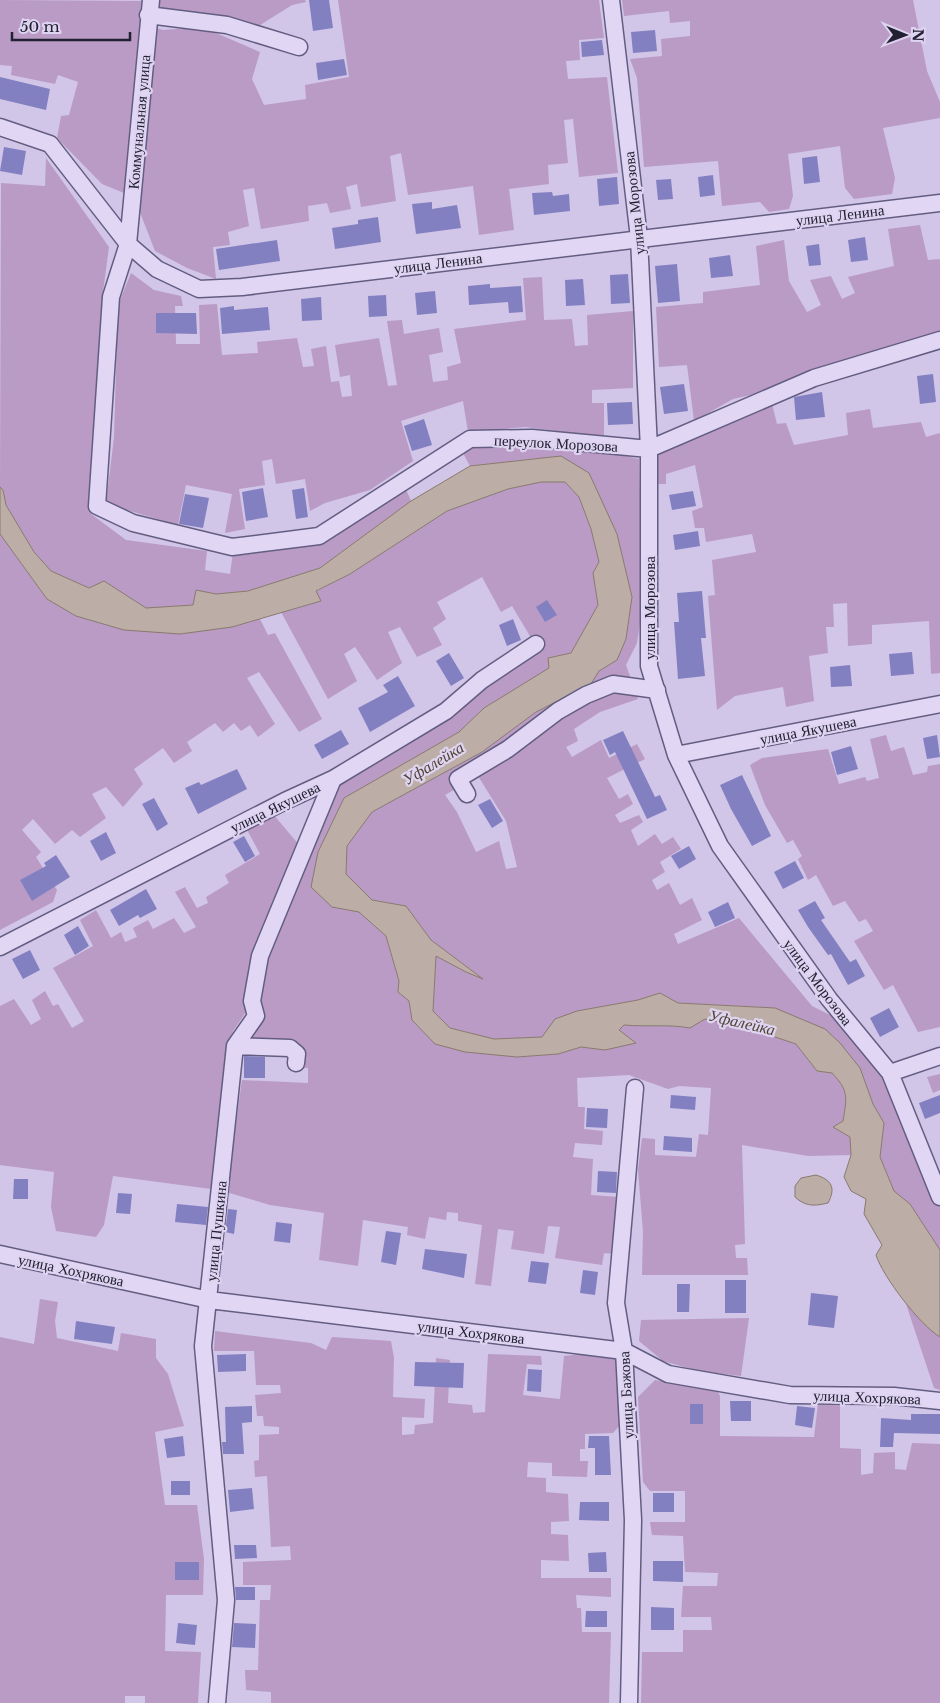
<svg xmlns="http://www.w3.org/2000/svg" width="940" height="1703" viewBox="0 0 940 1703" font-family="'Libre Baskerville',serif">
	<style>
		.green { fill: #ba9bc5; fill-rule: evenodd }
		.water { fill: #bcaea6; stroke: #89796e }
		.building { fill: #8380c2 }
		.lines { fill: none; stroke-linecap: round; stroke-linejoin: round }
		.minor-casing { stroke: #635e81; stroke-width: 19 }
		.minor { stroke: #e1d7f4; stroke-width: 16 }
		.labels { text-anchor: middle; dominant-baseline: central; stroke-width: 4.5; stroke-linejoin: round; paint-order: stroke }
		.street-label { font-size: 15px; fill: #222033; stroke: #ded4f1 }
		.water-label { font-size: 16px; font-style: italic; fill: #514331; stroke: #ded4f1 }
	</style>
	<rect width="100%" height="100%" fill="#d1c5e8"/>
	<!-- green -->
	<path class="green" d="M0,0L142,1L124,193L102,184L57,138L61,116L69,115L78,82L58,75L55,84L11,75L12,66L0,65Z
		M159,0H305L306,2L292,5L257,27L157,10Z
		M338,0H599L604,38L579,40L580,60L566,61L568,79L607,77L618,173L579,177L573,119L564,120L568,163L548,165L549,184L509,189L514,230L479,235L473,186L408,195L401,153L390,156L396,201L361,207L357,184L346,187L351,209L330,213L327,203L308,206L309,221L261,229L254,188L243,190L249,226L228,232L230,245L213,247L216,279L187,268L155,251L136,202L156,28L163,30L202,27L260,52L252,79L264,105L306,99L305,85L349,77Z
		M622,0H913L927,71L940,102V118L883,128L895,178L892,194L854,199L845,188L840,146L788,154L793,196L789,209L769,212L760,202L722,206L718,161L644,167L637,78L630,59L662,56L661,39L690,36V21L670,23L669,11L624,16Z
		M46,158L109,247L102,299L91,514L126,540L207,551L205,570L230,574L233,552L320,542L405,487L411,501L320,568L248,591L216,594L196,590L193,605L146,608L104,581L89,588L51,571L34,552L6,505L3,490L0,487L1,183L45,186Z
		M920,225L928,260L940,259V333L764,392L733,399L694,421L687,365L659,367L656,307L703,303V292L760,285L756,246L784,240L789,281L807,312L821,305L810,280L831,276L842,299L855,293L848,277L894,266L888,229Z
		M131,273L154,290L181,296L183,306H175L176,344H200L199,305L217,304L222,355L258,353L257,342L297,338L303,367L314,366L311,349L326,346L331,382L339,381L342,397L352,396L350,375L340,377L335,345L379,338L388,386L397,385L387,321L402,320L404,334L439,328L443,352L429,355L433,382L448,380L447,367L461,363L454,329L526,320L523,278L542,277L544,320L572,319L575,346L588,345L587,315L633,311V388L592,390V403H604V437L525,427L468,432L463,401L401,421L413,461L370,490L325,503L310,511L305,479L276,484L272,459L262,461L265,485L239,489L245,529L225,533L232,494L186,485L178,525L106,504L114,437L118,305Z
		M772,404L777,424L786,423L794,445L848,435L846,413L870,409L873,428L921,422L926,437L940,433V673L931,674L929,621L872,625V644L848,646L847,603L833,604L834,627H826L828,653L809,656L814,701L786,707L783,687L735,696L717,710L708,596L715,595L712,560L756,552L752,534L706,542L704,528H695L692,511L703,507L695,465L666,474V484H654V454Z
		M476,445C530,446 586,446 639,459L643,603L637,643L626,665L638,699L600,712L574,729L578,741L566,747L572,757L601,740L609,758L637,744L645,759L607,778L619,799L628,794L633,804L615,815L620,823L639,815L643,822L631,830L638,846L655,834L662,844L673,837L681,849L660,862L665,872L652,880L657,890L669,883L680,905L692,898L702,920L674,934L678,944L739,918L812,1006L832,1016L885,1075L940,1205V1250L910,1204L894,1191L880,1157L884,1123L873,1104L860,1068L775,1008L677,1003L660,993L638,1000L577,1011L542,1037L494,1039L450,1028L433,1011L436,956L466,972L482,978L431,940L406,906L372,900L346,874L347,846L372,812L482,752L536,712L591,684L599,671L617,660L626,639L632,597L617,534L561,456L470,466L463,453ZM478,776L506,821L517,867L506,869L499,841L476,852L457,812L445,795Z
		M541,482H565L579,497L591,529L599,562L593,573L598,605L571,653L549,658V668L484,708L459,732L344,798L318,852L332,907L359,912L386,936L399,981L398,992L409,1001L412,1020L435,1044L465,1052L518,1057L558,1054L581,1047L605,1050L635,1043L619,1030L624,1025C647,1027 668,1024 689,1028L705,1019L751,1029L796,1044L817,1071L832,1073C849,1091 847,1097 843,1121L833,1127L850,1137L851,1155L808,1156L742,1145L745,1244L735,1245L736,1258H747L748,1275H642L643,1232L638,1170L642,1138L655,1139V1155L696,1157L699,1134L708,1135L711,1088L679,1086L668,1089L629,1075L577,1078L578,1107H585L584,1129L603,1131L602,1145L575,1143L573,1157L593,1159L591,1195L619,1197L616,1254L604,1253L602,1265L555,1258L560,1227L548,1226L544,1254L511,1249L514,1231L498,1229L491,1286L475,1284L482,1225L458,1221V1213L447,1212L446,1220L429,1217L425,1239L407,1235L408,1227L363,1220L358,1266L319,1260L324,1213L270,1205L226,1192L242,1080L308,1083V1068L291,1067V1054L243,1052L258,1000L266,955L338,783L539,651L512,606L501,612L482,577L437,602L446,619L433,628L442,645L417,657L400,627L388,632L402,663L377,680L355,647L344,654L357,681L328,699L281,612L321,601L315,592L350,574L447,511L508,489Z
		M0,534L47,599L76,616L124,630L232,627L260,619L268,635L275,633L322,719L299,732L259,672L247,678L275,724L258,737L250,725L241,731L234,723L223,732L215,723L187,742L192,751L174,763L163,748L134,769L143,784L123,807L106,787L92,794L106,818L80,837L72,830L55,844L33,819L22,830L41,852L36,857L57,890L53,902L0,930Z
		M886,735L891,751L904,747L913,775L927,772L928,766L940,764V1027L918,1032L893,985L884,990L854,941L873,931L866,919L859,922L845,901L833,906L816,875L808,880L798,859L802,856L793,840L787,843L765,805L750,765L762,758L828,749L839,784L865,777L867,781L879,778L870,739Z
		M273,814L300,846L246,996V1012L233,1031L226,1053L211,1189L113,1176L104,1225L96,1237L56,1231L51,1207L54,1172L0,1165V1006L14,999L31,1025L41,1019L32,1000L45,991L53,1006L58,1004L72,1028L84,1021L53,968L93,946L80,920L96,910L111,938L121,932L125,942L137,937L133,928L148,920L153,929L174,918L184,933L196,927L175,892L185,887L197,908L208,903L206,897L229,883L225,875L260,854L246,828Z
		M940,1074V1090L933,1093L927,1077Z
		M40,1299L58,1302L55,1321L57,1338L118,1351L121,1333L156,1339V1358L168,1374L184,1426L155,1432L165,1505H197L204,1559L203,1595H166L165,1651L201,1652L198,1703H145V1696H125V1703H0V1337L34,1344Z
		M906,1304L940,1337V1390L934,1388Z
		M749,1318L741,1376L699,1371L663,1361L639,1341L641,1320Z
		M215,1331L311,1343L326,1350L332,1337L391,1341L394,1358L393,1397L425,1399L424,1418L402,1417V1435L414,1434L415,1425L433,1423L436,1358L450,1360L448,1403L472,1405L473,1413L485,1412L488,1354L541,1356L542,1365L527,1364L523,1395L560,1399L564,1356L591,1353L617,1359L620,1425L613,1433L585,1434V1449H580V1461H588L587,1477L552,1476V1463L528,1462L527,1477L546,1478V1492L568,1494L569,1521L551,1522V1534L568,1535L569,1561L541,1560V1578H611V1597L576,1595L577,1608H581L582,1632H611L609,1703H271V1692L246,1690L245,1670H258L260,1600H270L271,1585H243V1562L291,1560L290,1546L271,1547L267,1476L255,1477L254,1461L259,1460V1435L279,1434V1427L264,1426L263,1416H257L255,1395L281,1393L280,1385H256L254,1351H214Z
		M655,1380L717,1390L720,1396V1436L814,1437L818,1404H840V1448L861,1449V1475L873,1473L874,1453L895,1452V1469L906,1470L912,1443L940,1444V1703H641L642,1652H683V1630H712L711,1617H681L683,1586H717L718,1573L685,1572L683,1536L652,1535L650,1522H685V1491H650L643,1482L638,1397Z"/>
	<!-- water -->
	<path class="water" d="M561,456L589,473L617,534L632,597L626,639L617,660L599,671L591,684L536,712L482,752L372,812L347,846L346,874L372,900L406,906L431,940L483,979L466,972L436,956L433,1011L450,1028L494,1039L542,1037L555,1019L577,1011L638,1000L660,993L678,1003L775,1008L825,1029L840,1043L860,1068L873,1104L884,1123L880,1157L894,1191L910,1204L940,1250V1337C920,1325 883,1277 876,1255L882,1245L864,1214L866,1199L851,1191L844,1177L851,1155L850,1137L833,1127L843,1121C847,1097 849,1091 832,1073L817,1071L796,1044L751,1029L705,1019L690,1028C668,1024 647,1027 624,1025L619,1030L636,1043L605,1050L581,1047L558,1054L517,1057L465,1052L435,1044L412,1020L409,1001L398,992L399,981L386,936L359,912L332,907L311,887L318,852L344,798L459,732L484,708L549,668L548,658L571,653L598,605L593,573L599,562L591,529L579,497L565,482H541L508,489L447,511L350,574L316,591L321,601L232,627L180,634L124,630L76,616L47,599L0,534V487L3,490L6,505L34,552L51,571L89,588L104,581L146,608L193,605L196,590L216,594L248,591L320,568L411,501L470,466Z
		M816,1175C832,1180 836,1188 828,1203C815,1206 806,1207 795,1197V1186L801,1178Z"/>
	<!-- building -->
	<path class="building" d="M309,0H329L333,28L313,31Z
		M655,30L657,51L633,53L631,32Z
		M602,40L604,55L582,57L581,42Z
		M344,59L347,75L318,80L316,63Z
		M0,77L50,89L46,110L0,99Z
		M4,147L26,151L22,175L0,171Z
		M817,156L820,182L804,184L802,158Z
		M713,175L715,195L700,197L698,177Z
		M617,177L619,204L599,206L597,179Z
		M671,179L673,199L658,200L656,180Z
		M552,192L553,196L569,194L570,211L534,215L532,193Z
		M432,202V209L457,205L461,228L416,234L412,204Z
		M378,217L381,242L335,249L332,228L358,224V220Z
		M865,237L868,260L851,262L848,240Z
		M277,240L280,261L219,270L216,249Z
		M819,244L821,265L809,266L806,246Z
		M730,255L733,276L711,278L709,258Z
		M677,264L680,301L658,303L655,266Z
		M628,274L630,303L611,304L610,275Z
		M583,279L585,305L566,306L565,280Z
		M490,284V288L521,286L523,312L509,313L508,302L469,305L468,286Z
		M435,291L437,313L417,315L415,293Z
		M386,295L387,316L369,317L368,296Z
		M321,297L322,320L302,321L301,299Z
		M234,306V310L268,307L270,330L222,334L220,308Z
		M156,313H196L197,334L156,333Z
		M933,374L936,402L920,404L917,376Z
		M684,384L688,411L664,414L660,387Z
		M822,392L825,417L796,420L794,397Z
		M632,402L633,424L608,425L607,403Z
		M424,419L432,445L412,451L404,426Z
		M263,488L268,517L246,521L242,492Z
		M304,488L308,517L296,519L292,490Z
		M693,491L696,506L672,510L669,495Z
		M185,494L209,498L203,528L179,524Z
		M698,531L700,546L675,550L673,535Z
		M702,591L706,638H701L705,676L678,679L674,622H679L677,593Z
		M547,600L557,615L545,622L536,607Z
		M513,619L521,640L507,646L499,625Z
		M912,652L914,674L891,676L889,654Z
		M449,653L464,678L451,686L436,661Z
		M850,665L852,686L831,687L830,667Z
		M398,676L415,706L370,732L358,708L388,692L383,685Z
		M341,730L349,744L322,759L314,745Z
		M623,731L655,797L660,795L667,810L647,819L615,752L610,755L603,740Z
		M937,735L940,757L927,759L923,738Z
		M851,746L858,769L837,775L831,752Z
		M237,769L247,789L198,814L185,788L199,782L201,785Z
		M742,775L771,836L752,846L731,809L720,785Z
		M154,798L168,824L157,831L142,804Z
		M490,799L503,821L492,828L478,805Z
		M106,832L116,853L101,861L90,841Z
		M244,836L255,856L245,862L233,842Z
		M689,846L696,859L679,869L671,856Z
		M56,855L70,877L32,901L20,880L46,866L44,863Z
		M795,861L804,878L783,889L774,872Z
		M146,889L157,909L140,918L138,915L119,926L110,910Z
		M815,901L825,918L821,920L850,962L856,959L865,976L848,985L831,954L828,955L808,927L798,910Z
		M728,902L735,918L715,927L708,912Z
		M78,926L89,946L75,955L64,935Z
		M30,950L40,970L23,979L12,959Z
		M889,1008L899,1027L880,1037L870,1018Z
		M244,1056L265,1057V1078H244Z
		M671,1095L696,1097L695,1110L670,1108Z
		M940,1095V1113L925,1119L919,1103Z
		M587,1108L608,1109L607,1128L586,1127Z
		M664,1136L692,1138V1152L663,1150Z
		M598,1171L617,1172L616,1193L597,1192Z
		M14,1179H28V1199H13Z
		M118,1193L132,1194L130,1214L116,1213Z
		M177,1204L208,1207L206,1225L175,1222Z
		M228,1209L237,1210L234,1234L225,1232Z
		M276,1222L292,1224L290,1243L274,1241Z
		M386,1231L401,1233L396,1265L381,1262Z
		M425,1249L467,1254L464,1278L422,1269Z
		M531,1261L549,1263L546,1284L528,1282Z
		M583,1270L598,1272L595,1295L580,1293Z
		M725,1280H746V1313H725Z
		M677,1284H690L689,1312H677Z
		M811,1293L838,1296L834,1328L808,1325Z
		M76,1321L115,1327L112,1344L74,1339Z
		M246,1354V1371L218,1372L217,1355Z
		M415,1362L464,1363L463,1388L414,1386Z
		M528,1369L542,1370L541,1392L527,1391Z
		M730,1401H751V1421H731Z
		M690,1404H703V1424H690Z
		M252,1406V1422L242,1423L244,1454H223L222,1442H226L225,1407Z
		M797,1406L815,1408L812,1428L795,1425Z
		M911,1414H940V1434L894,1433L893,1447H880L881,1418L911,1420Z
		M183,1436L185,1456L167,1458L164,1439Z
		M589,1436H609L611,1475H595V1448H588Z
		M171,1481H190V1495H171Z
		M252,1488L254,1509L230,1512L228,1490Z
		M653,1493H674V1512H653Z
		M580,1502H609V1521L579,1520Z
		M234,1545H256L257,1558L235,1559Z
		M606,1552L607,1572H589L588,1553Z
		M653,1561H683V1582L653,1581Z
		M175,1562H199V1580H175Z
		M235,1587H255V1600H236Z
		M651,1607L674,1608V1630H651Z
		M586,1611H607V1627H585Z
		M178,1623L197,1625L195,1645L176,1643Z
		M234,1623L256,1624L255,1648L232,1647Z"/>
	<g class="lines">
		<defs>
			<path id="minor" d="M151,0L128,244L111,297L97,506L133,523L232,547L319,536L470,439L532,438L649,449L814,378L940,340
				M611,0L639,238L649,449V666L676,755L720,846L829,999L890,1073L940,1197
				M148,15L227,25L299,47
				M0,127L50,144L128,244L157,269L199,289L242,287L940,203
				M676,755L940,704
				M467,794L458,779L508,749L558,711L586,695L613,684L657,690
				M0,947L285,801L333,779L446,711L482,680L536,644
				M235,1046L290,1048L297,1054L296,1063
				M890,1073L940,1056
				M0,1254L209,1300L624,1351L668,1374L790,1395L894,1396L940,1401
				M217,1703L226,1600L203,1346L235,1046L256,1016L252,1001L260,956L333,779
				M629,1703L633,1520L624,1351L616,1303L635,1088"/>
		</defs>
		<!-- minor casing -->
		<use href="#minor" class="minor-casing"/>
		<!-- minor -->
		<use href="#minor" class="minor"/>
	</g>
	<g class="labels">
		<!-- street labels -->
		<g class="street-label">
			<text transform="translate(139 122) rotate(-85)">Коммунальная улица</text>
			<text transform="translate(634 203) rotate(-96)">улица Морозова</text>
			<text transform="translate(840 215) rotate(-7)">улица Ленина</text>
			<text transform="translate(438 263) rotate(-7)">улица Ленина</text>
			<text transform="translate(556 443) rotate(3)">переулок Морозова</text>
			<text transform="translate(649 608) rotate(-90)">улица Морозова</text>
			<text transform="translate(808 730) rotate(-11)">улица Якушева</text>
			<text transform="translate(275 807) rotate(-26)">улица Якушева</text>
			<text transform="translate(818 982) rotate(53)">улица Морозова</text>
			<text transform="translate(216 1231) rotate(-84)">улица Пушкина</text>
			<text transform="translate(71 1270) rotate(12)">улица Хохрякова</text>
			<text transform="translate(471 1332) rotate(7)">улица Хохрякова</text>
			<text transform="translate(626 1395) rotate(-93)">улица Бажова</text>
			<text transform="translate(867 1397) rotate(2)">улица Хохрякова</text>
		</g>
		<!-- water labels -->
		<g class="water-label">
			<text transform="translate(433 763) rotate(-31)">Уфалейка</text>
			<text transform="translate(742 1022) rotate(13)">Уфалейка</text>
		</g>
	</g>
	<!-- north arrow -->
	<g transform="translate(905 35) rotate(91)" stroke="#ded4f1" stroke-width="4" paint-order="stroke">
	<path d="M0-4L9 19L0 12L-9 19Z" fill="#222033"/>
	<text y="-8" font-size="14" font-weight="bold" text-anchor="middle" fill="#222033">N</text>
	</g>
	<!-- scale -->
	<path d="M12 32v8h118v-8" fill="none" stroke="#222033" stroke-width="2.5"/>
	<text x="20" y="32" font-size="15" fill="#222033" stroke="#ded4f1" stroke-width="4" paint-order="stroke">50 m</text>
</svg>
